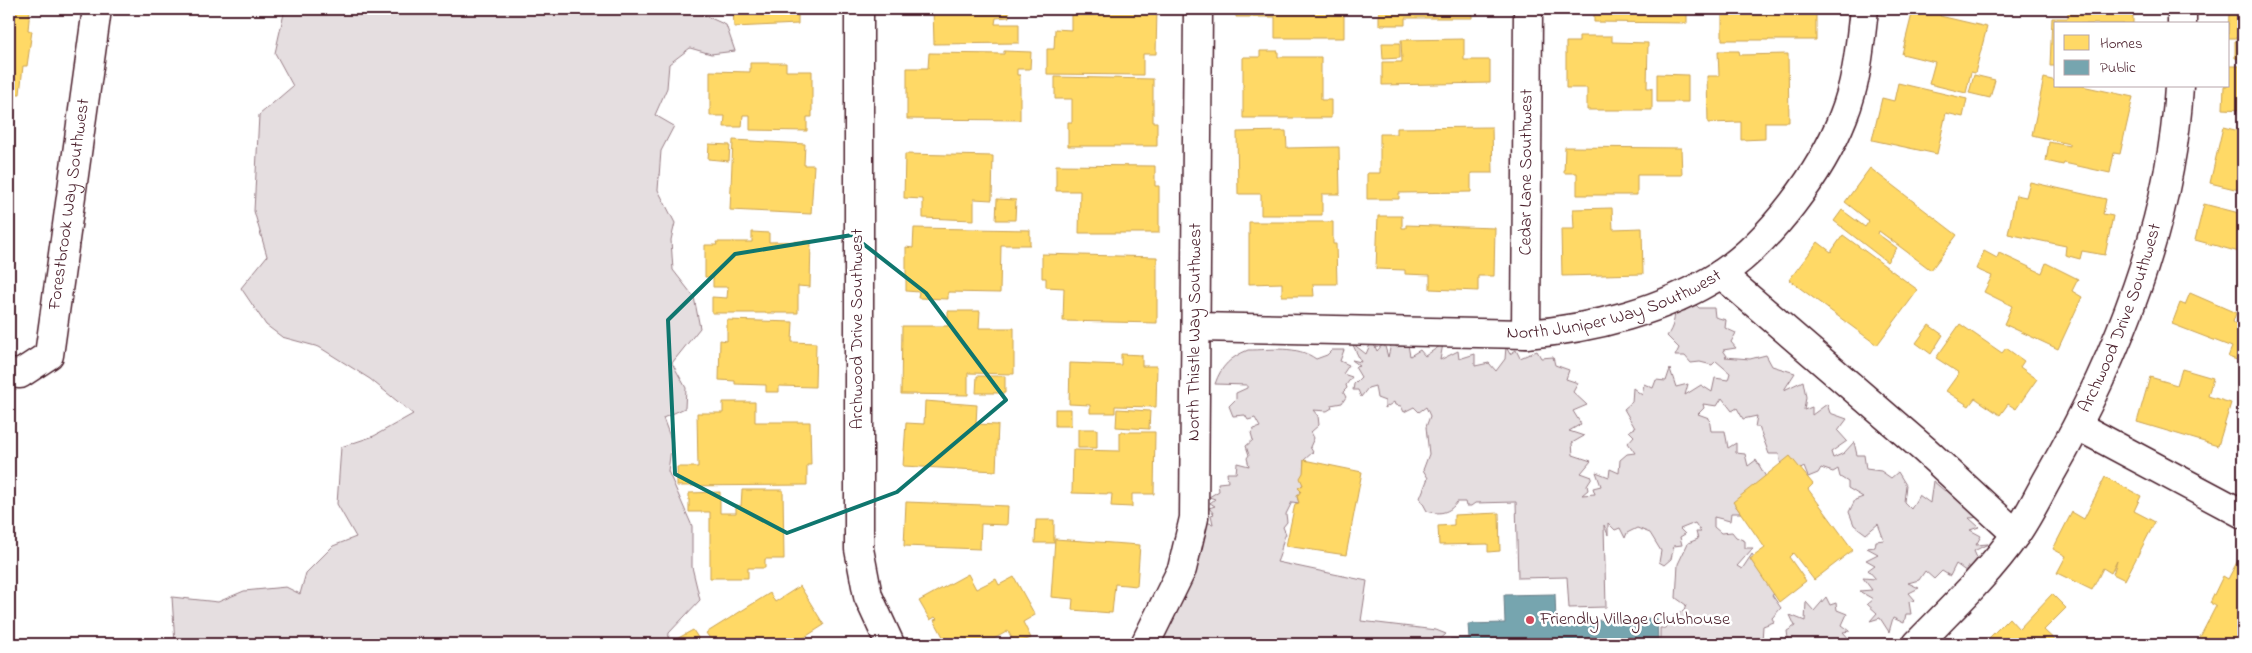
<svg xmlns="http://www.w3.org/2000/svg" width="2252" height="653" viewBox="0 0 2252 653" font-family="'Indie Flower',sans-serif">
	<style>
		.green { fill: #e5dee0; stroke: #987e86 }
		.homes { fill: #ffd966; stroke: #c9a154 }
		.public { fill: #76a5af; stroke: #697d87 }
		.lines { fill: none; stroke-linecap: round; stroke-linejoin: round }
		.minor-casing { stroke: #4a1f2b; stroke-width: 31 }
		.minor { stroke: #fff; stroke-width: 28 }
		.marked { fill: none; stroke: #0f766e; stroke-width: 4; stroke-linejoin: round }
		.poi-dot { fill: #d1495b; stroke: #fff; stroke-width: 2 }
		.labels { text-anchor: middle; dominant-baseline: central; stroke-width: 5; stroke-linejoin: round; paint-order: stroke }
		.street-label { font-size: 18px; fill: #4a1f2b; stroke: #fff }
		.poi-label { font-size: 18px; fill: #4a1f2b; stroke: #fff; text-anchor: start }
	</style>
	<rect width="100%" height="100%" fill="#fff"/>
	<filter id="ink" filterUnits="userSpaceOnUse"><feTurbulence type="fractalNoise" baseFrequency=".02" numOctaves="2"/><feDisplacementMap in="SourceGraphic" scale="10" xChannelSelector="R" yChannelSelector="G"/><feConvolveMatrix kernelMatrix="1 2 1 2 8 2 1 2 1" color-interpolation-filters="sRGB"/></filter>
	<g filter="url(#ink)">
		<!-- green -->
		<path class="green" d="M285,9H695V11L726,25L735,51L711,54L690,48L669,64L667,88L655,115L674,126L661,151L658,190L675,223L671,240L673,270L694,297L700,328L672,363L686,388L685,408L663,418L672,442L668,471L692,526V567L700,600L669,633L668,644H175L172,597L218,602L244,591L286,587L300,594L306,573L333,546L356,537L337,504L341,447L374,436L413,414L370,379L319,347L282,337L266,325L241,288L267,256L254,211L259,115L293,86L275,53Z
			M1692,301L1699,308H1714L1715,317L1726,320L1725,328L1736,333L1731,342L1736,348L1723,350L1727,356L1725,357L1750,359L1766,355L1772,366L1795,373L1784,390L1803,381L1806,397L1804,410L1812,407V415L1827,404L1830,413L1847,419L1838,431L1847,441L1831,452L1833,458L1844,453L1854,442L1857,455H1864L1866,469L1881,471L1891,478L1898,472L1906,485L1904,502L1911,509L1919,495L1930,503L1933,481L1945,491L1947,478L1983,517L1969,518L1979,527L1970,530L1981,536L1976,545L1988,544L1974,551L1981,567H1967V572L1956,564L1950,576L1942,571L1934,579L1925,571L1919,580L1908,583L1919,588L1909,593L1915,600L1909,602L1911,614H1906L1904,623L1893,618L1889,632L1880,618L1870,621L1877,613L1867,604L1873,599L1859,591L1872,590L1863,578L1876,579L1868,570L1875,565L1866,560L1878,554L1867,548L1875,547L1876,541L1884,540L1878,524L1866,534L1854,525L1849,512L1855,500L1863,497L1848,488V482L1840,477L1838,469L1833,472L1821,468L1818,473L1808,477L1804,467L1794,473L1781,466L1779,454H1769L1759,427H1755L1757,416L1743,419L1737,408L1732,411L1722,398L1717,406L1703,404L1704,408L1698,414L1709,418L1711,431H1725L1728,448L1736,443V453L1745,454L1748,466L1756,460L1766,477L1735,505L1741,513H1731L1730,521L1714,517V527L1721,533L1732,532L1736,537L1745,541V548H1753L1737,566L1742,569L1752,554L1780,593L1772,595L1781,608L1772,618L1774,622L1763,626L1762,641L1773,644H1660V628H1665L1676,613L1684,611L1686,605L1676,598L1678,564L1688,543L1698,539L1696,532H1701L1695,523L1680,529L1685,534L1680,537L1682,545L1674,546L1671,559L1664,565L1659,562L1661,551L1650,533L1637,528L1627,533L1625,538L1620,528L1615,530L1608,523V535L1604,525L1606,607L1569,608L1567,577L1518,578L1516,502L1475,503L1471,506H1466L1465,502H1457C1450,513 1439,515 1427,511L1420,498L1428,478L1423,470L1429,454L1426,427L1430,416L1426,407L1419,412L1414,407L1404,412L1401,406L1395,405L1394,402L1385,408V401L1377,398L1375,386L1368,388L1361,397L1358,390H1353L1354,384L1361,377L1355,367L1360,366L1352,360L1361,362L1352,343L1366,354L1372,340L1377,351L1384,343L1388,357L1393,336L1396,347L1408,345L1410,356L1420,350L1425,356L1443,344L1440,360L1458,351L1459,359L1475,354V366L1489,363L1496,371L1505,359L1506,347L1510,354L1516,350L1520,358L1537,351L1541,358L1553,357L1555,365L1569,370L1566,379L1578,383L1573,392L1587,405L1573,411L1581,424L1569,431L1584,436L1572,443L1573,455L1591,461L1581,473L1592,477L1587,485L1588,490L1582,495L1595,494L1593,488L1601,486L1596,472L1609,477L1610,469L1619,473L1620,460L1627,454L1635,453L1628,443L1634,436L1629,431L1635,428L1624,409L1632,402L1633,388L1642,395L1644,384L1653,388L1656,380L1666,381L1670,369L1676,387L1688,384L1685,395L1701,385L1712,392L1715,378L1728,380L1730,373L1716,361L1712,365L1700,362L1691,363L1685,356H1675L1679,348L1667,336C1673,328 1676,317 1674,307L1685,311Z
			M1248,350C1271,350 1297,345 1316,359L1327,355L1332,350H1344L1340,361L1349,365L1343,374L1352,377L1346,385L1347,388L1343,392L1346,397L1342,403L1331,405L1332,408L1327,411L1313,410L1318,416L1319,425L1311,432L1314,438L1310,447L1313,452L1304,460L1303,485L1298,488L1301,491L1297,497L1299,503L1292,502L1286,514L1287,522L1283,527L1286,534C1281,543 1282,552 1277,562L1367,581L1361,621L1436,630L1446,634L1435,644H1145L1205,522L1213,524L1211,515L1214,514L1209,508L1215,506L1210,503L1215,499L1209,497L1219,491L1218,483L1228,482L1227,473H1236L1237,463L1249,466L1247,458L1249,455L1246,446L1253,440L1251,433L1254,429L1260,427L1255,418L1248,420L1245,415L1233,416L1229,406L1236,399V393L1247,388V385L1215,384C1221,366 1231,357 1248,350Z
			M1826,597L1830,605L1836,603L1837,610L1847,614L1842,625L1850,631L1843,632L1851,641L1842,644H1775L1779,638L1788,639L1787,631L1795,626L1790,615L1805,621L1806,602L1814,611Z"/>
		<!-- homes -->
		<path class="homes" d="M9,9H34L30,10L28,30L32,31L27,66H23L20,94H13L9,120L14,121L11,144H9Z
			M733,9H798V24L734,27Z
			M933,9H1009V17L996,18L995,24H1019V43L934,44Z
			M1071,9H1157L1156,54H1143V75L1047,74V49H1054L1055,29L1071,30Z
			M1236,9H1344V38H1275V17H1236Z
			M1379,9H1472V18H1405V25H1379Z
			M1594,9H1687V23L1594,22Z
			M1722,9H1816V40H1722Z
			M1933,9L1941,10L1940,16L1987,27L1975,73L1971,72L1966,93L1929,84L1935,62L1902,54L1913,10L1931,14Z
			M2068,9H2133V24H2056V66H2050L2052,18H2068Z
			M2223,9H2243V38H2228L2229,13L2223,12Z
			M1579,36H1612V42L1648,43L1647,88H1652V110H1587V88H1566V42H1579Z
			M1464,39V60H1490V83L1382,85V62H1402L1401,40Z
			M2235,41H2243V59L2235,58Z
			M1382,43H1400V58L1383,59Z
			M1004,51L1031,52L1030,69H1017V75H1020V120L907,119V68H928L929,53L1004,54Z
			M1260,51H1278V57H1321V100H1331V118H1243V57H1260Z
			M1718,51H1739L1740,55L1788,54L1789,122H1765V139L1741,140V122L1708,123L1707,76H1719Z
			M750,63H786V71H812V117H807V131L750,130V115H743L742,127H724L725,116H710V71L750,72Z
			M2228,66H2243V110L2223,109L2224,86H2228Z
			M1657,74L1688,75V102H1657Z
			M1974,75L1995,80L1990,98L1969,93Z
			M1055,77L1153,79V122H1157V146H1068V122H1072V99H1055Z
			M2044,78L2056,81V86H2082L2133,97L2120,154L2114,153L2110,173L2064,163L2063,165L2046,161L2049,142L2069,146V144L2032,135Z
			M1898,83L1967,99L1963,117L1946,113L1937,154L1872,140L1882,98L1894,101Z
			M1492,127L1493,173H1471V192L1399,193V199H1367V173H1380V134H1397V128Z
			M2223,127L2243,132V191L2210,183Z
			M1286,131L1287,148L1339,147L1340,194H1322V215H1261V194H1238L1237,132Z
			M733,140L805,144L804,165H814L811,214L730,210Z
			M709,144L730,145L729,161L708,159Z
			M1565,147L1681,148L1682,175H1637V195H1577V173H1564Z
			M905,154L993,156L992,200L974,199V220L923,218V199L904,198Z
			M1056,165L1155,166V186H1159V233H1079L1080,191H1056Z
			M1870,168L1957,235L1931,270L1879,231L1878,234L1897,248L1887,262L1834,221L1842,210L1865,227L1869,221L1845,202Z
			M2030,182L2106,199L2103,214L2113,216L2105,255L2082,251L2080,259L2065,255L2066,246L2008,234L2016,195L2026,197Z
			M997,199L1016,200L1015,220H996Z
			M2204,204L2243,214V253L2195,240Z
			M1612,208L1613,229L1642,228L1643,274L1562,276L1561,229H1574L1573,209Z
			M1378,216H1402V228H1406V225L1495,228L1494,276H1478V291L1430,289V275L1405,274V270L1376,269Z
			M1249,222H1333V244H1336L1337,284H1313L1314,296H1282V283L1249,284Z
			M914,228L1030,230V245H1001L1000,293L948,292V299L918,298L919,292L906,291V247L913,248Z
			M752,232L769,233V242L811,241L810,287L798,286V313H712V297L727,298L728,287H713V277H705V245H717L716,242H752Z
			M1843,235L1918,290L1877,345L1789,280L1818,242L1831,252Z
			M1984,251L1997,258L1999,253L2042,273L2046,263L2078,279L2072,291L2082,297L2058,349L2004,324L2012,306L1984,292L1992,276L1976,269Z
			M1042,254L1157,257V323L1063,321L1064,288L1046,287V278H1042Z
			M2190,293L2236,313L2233,322L2236,324L2243,307V362L2228,357L2232,347L2172,324L2180,303L2185,305Z
			M948,311H980L979,328H1014V374L968,373V395L901,394L902,326H948Z
			M727,320L793,322L792,342L816,343L815,387L779,386V392H766V385L735,384V381L719,380L720,340L727,341Z
			M1960,324L2002,353L2006,348L2024,361L2020,367L2037,379L2016,409L2008,404L2000,415L1975,398L1969,406L1946,391L1959,373L1936,358Z
			M1929,325L1943,335L1931,354L1916,343Z
			M1121,354L1142,355V366H1157L1156,407L1115,406V413H1090V405L1069,404L1070,363L1121,365Z
			M2182,369L2213,378L2208,396L2231,403L2218,446L2137,422L2150,377L2177,385Z
			M977,376H1005V393H976Z
			M925,401L977,405L976,424L998,425L996,471L903,466L906,423L924,424Z
			M723,402H755V422H810L811,465H807V485L677,486V467H698L697,413H723Z
			M1055,409H1071V426H1055Z
			M1117,409L1150,411L1149,429L1116,427Z
			M1078,429H1097V448H1078Z
			M1120,432H1155L1154,494H1132V507L1111,506L1112,494L1072,493L1073,450L1120,451Z
			M1790,456L1813,484L1808,489L1853,550L1814,580L1793,553L1789,557L1806,581L1779,602L1750,559L1765,548L1733,502Z
			M1304,460L1362,472L1346,555L1286,546L1295,504L1299,503L1297,496L1301,491L1298,488L1303,485L1300,478L1303,473Z
			M2105,477L2141,496L2134,511L2155,522L2125,580L2113,574L2117,561L2111,573L2103,568L2092,590L2057,573L2066,556L2053,549L2072,512L2084,519Z
			M742,490H783L784,559H765V568H748V578H710V512H689V493L720,492V513H736V505L741,506Z
			M906,502L1008,506L1007,525L981,524L980,549L904,546Z
			M1499,513L1500,551L1488,552V544L1439,545L1438,526L1454,525V515Z
			M1036,520H1054V543H1035Z
			M1055,539L1140,545L1137,586L1115,584L1112,613L1072,610L1073,599L1051,597Z
			M2243,551V638L2240,644H2200L2197,643L2216,606L2210,603L2223,576L2228,579Z
			M968,574L976,589L996,579L999,585L1014,577L1035,615L1023,622L1031,638L1015,644L1008,631L992,640L995,644H947L934,620L937,619L935,617L930,620L919,601Z
			M800,586L824,625L794,644H703L711,640L706,633L770,593L775,602Z
			M2052,594L2066,608L2044,630L2059,644H1983L2009,618L2019,629Z
			M693,630L702,644H675L673,641Z
			M1063,637L1073,643L1075,640L1081,644H1058Z"/>
		<!-- public -->
		<path class="public" d="M1555,594L1556,622L1657,618L1658,644H1450V639L1469,638L1468,624L1505,623L1504,595Z"/>
		<g class="lines">
			<defs>
				<g id="minor">
					<path d="M859,9V549L868,596L890,644"/>
					<path d="M2182,24V9"/>
					<path d="M1721,274L1925,450L2016,534"/>
					<path id="s1" d="M1197,327L1526,334C1592,329 1665,310 1721,274C1771,240 1821,173 1843,117C1857,83 1860,45 1864,9"/>
					<path id="s2" d="M1526,334L1528,9"/>
					<path id="s3" d="M9,373L20,374L49,355L97,9"/>
					<path d="M2078,426L2243,514"/>
					<path id="s4" d="M1145,644L1182,569L1194,518L1198,9"/>
					<path id="s5" d="M1917,644C1951,609 1988,574 2016,534C2029,516 2039,494 2050,475C2117,359 2172,221 2179,86"/>
				</g>
			</defs>
			<!-- minor casing -->
			<use href="#minor" class="minor-casing"/>
			<!-- minor -->
			<use href="#minor" class="minor"/>
		</g>
	</g>
	<!-- marked area -->
	<path class="marked" d="M852,235L926,293L1006,400L897,492L787,533L675,474L668,320L735,254Z"/>
	<!-- markers -->
	<circle class="poi-dot" cx="1530" cy="620" r="5"/>
	<g class="labels">
		<!-- street labels -->
		<g class="street-label">
			<text stroke="none"><textPath href="#s2" startOffset="162">Cedar Lane Southwest</textPath></text>
			<text stroke="none"><textPath href="#s3" startOffset="198">Forestbrook Way Southwest</textPath></text>
			<text stroke="none"><textPath href="#s1" startOffset="422">North Juniper Way Southwest</textPath></text>
			<text stroke="none"><textPath href="#s5" startOffset="389">Archwood Drive Southwest</textPath></text>
			<text transform="translate(858 329) rotate(-90)">Archwood Drive Southwest</text>
			<text stroke="none"><textPath href="#s4" startOffset="322">North Thistle Way Southwest</textPath></text>
		</g>
		<!-- poi labels -->
		<g class="poi-label">
			<text x="1540" y="620">Friendly Village Clubhouse</text>
		</g>
	</g>
	<!-- margin -->
	<rect width="2252" height="653" fill="none" stroke="#fff" stroke-width="30"/>
	<rect x="15" y="15" width="2222" height="623" fill="none" stroke="#4a1f2b" stroke-width="2" filter="url(#ink)"/>
	<!-- legend -->
	<rect x="2054" y="22" width="175" height="65" fill="#ffffff" stroke="#b7a5aa"/>
	<rect x="2064" y="35" width="25" height="15" fill="#ffd966" stroke="#b7a5aa"/>
	<text x="2100" y="48" font-size="15" fill="#4a1f2b">Homes</text>
	<rect x="2064" y="60" width="25" height="15" fill="#76a5af" stroke="#b7a5aa"/>
	<text x="2100" y="72" font-size="15" fill="#4a1f2b">Public</text>
</svg>
